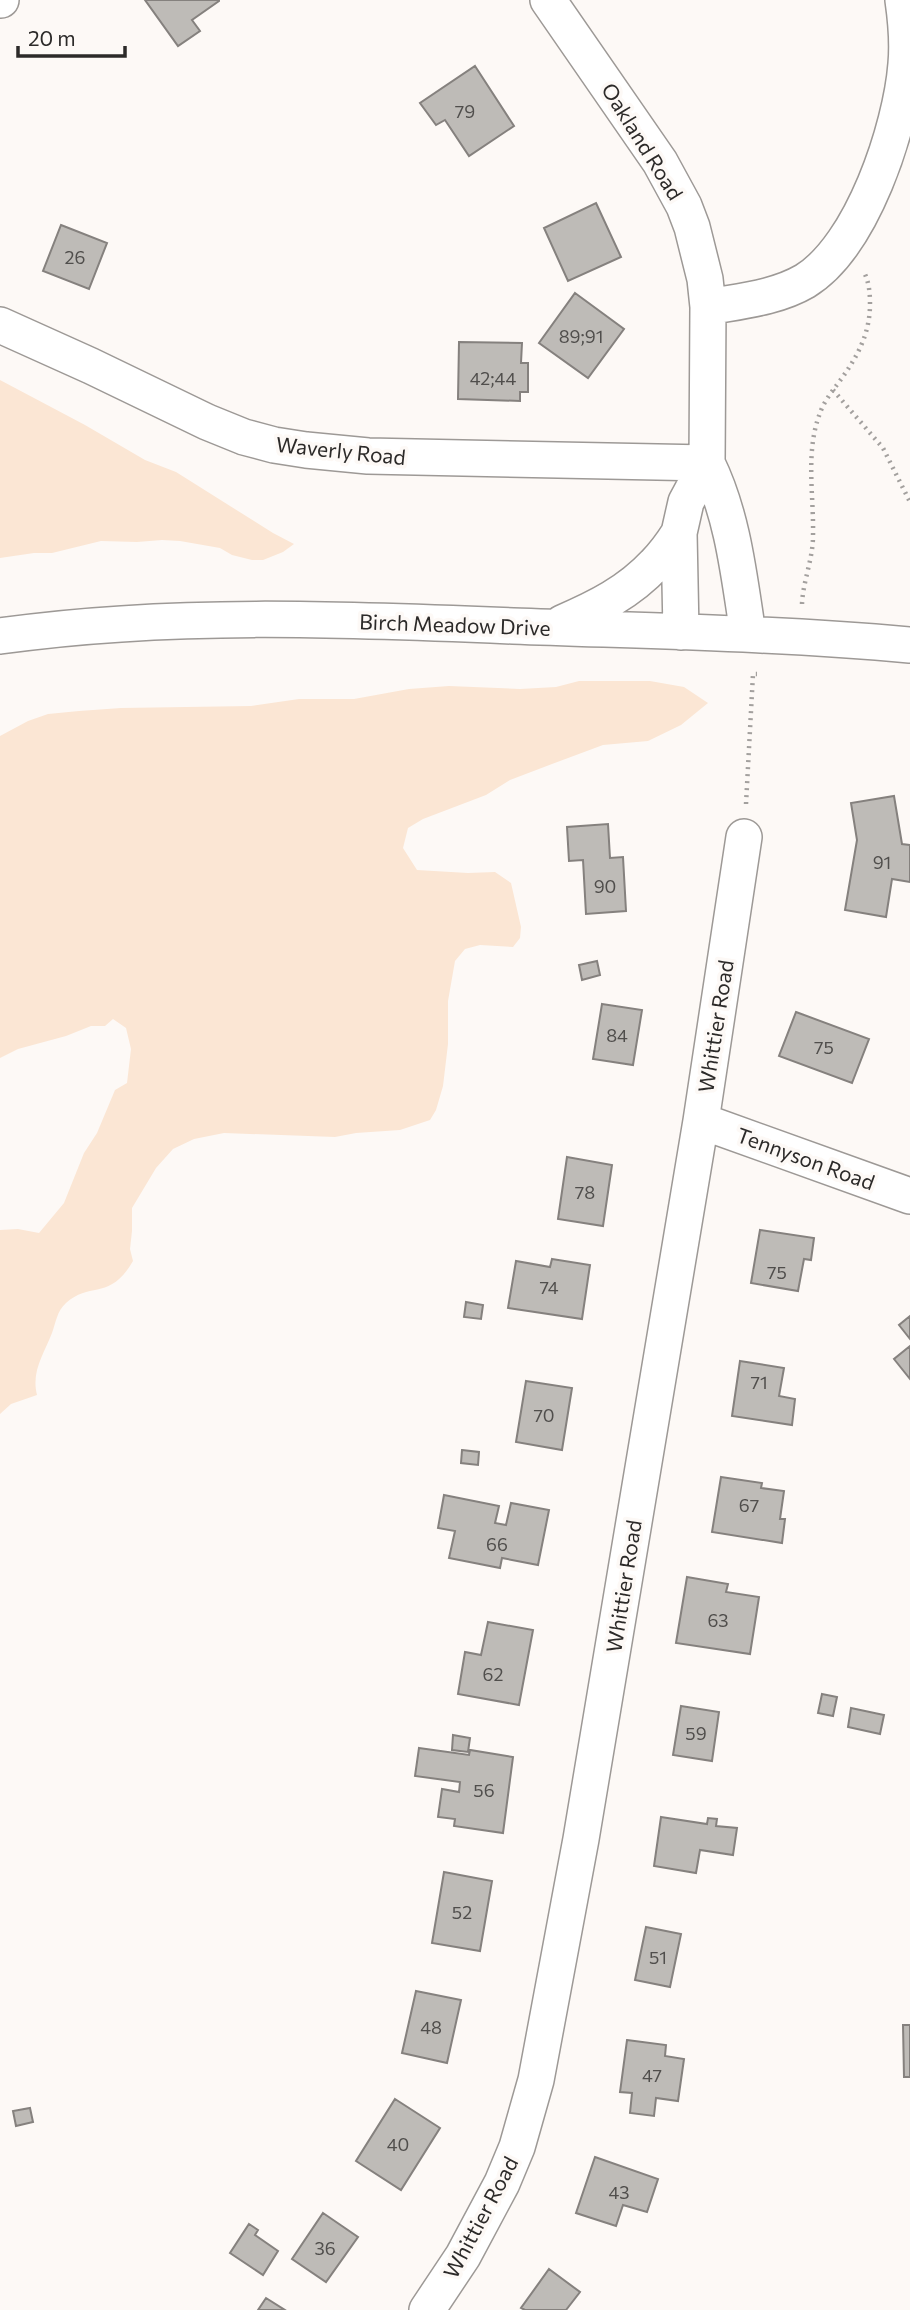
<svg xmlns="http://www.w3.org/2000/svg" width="910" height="2310" viewBox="0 0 910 2310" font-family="Commissioner,sans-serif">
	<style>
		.green { fill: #fbe6d4 }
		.building { fill: #bebbb7; stroke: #85817e; stroke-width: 2 }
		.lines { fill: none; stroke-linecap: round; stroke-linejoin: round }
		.minor-casing { stroke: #9d9996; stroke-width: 38 }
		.path { stroke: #a3a09e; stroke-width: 4.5; stroke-dasharray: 2 5; stroke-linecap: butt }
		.minor { stroke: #fff; stroke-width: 35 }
		.labels { text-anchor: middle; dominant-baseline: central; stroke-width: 7; stroke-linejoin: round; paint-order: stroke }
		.number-label { font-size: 18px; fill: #504e4c }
		.street-label { font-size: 21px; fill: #2c2a29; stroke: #fdf9f6 }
	</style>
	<rect width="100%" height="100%" fill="#fdf9f6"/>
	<!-- green -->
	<path class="green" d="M0,380L85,425L145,460L176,472L273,533L294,544L283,552L263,560H252L232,555L220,548L180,541L162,540L137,542L101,541L52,553H34L0,558Z
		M579,681H650L684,687L708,703L681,725L648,741L603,745L552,764L510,780L486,795L423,819L408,828L403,848L417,870L468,873L495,872L511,883L521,927L520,938L513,947L480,945L465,949L455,961L448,1001V1044L443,1086L436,1110L430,1120L400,1130L356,1133L335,1137L224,1133L194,1139L173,1149L156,1168L132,1208V1231L130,1249L133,1261C110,1301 91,1281 66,1303C57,1311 56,1322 52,1333C44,1354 31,1371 37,1395L11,1404L0,1414V1230L18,1229L39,1233L64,1203L84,1153L97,1133L115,1090L127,1083L131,1049L126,1028L113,1019L105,1026H91L66,1036L18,1049L0,1058V736L28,721L48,714L79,711L121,708L251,706L299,699H354L409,689L449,686L520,689L556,687Z"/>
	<!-- building -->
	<path class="building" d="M145,0H219V1L192,20L200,31L178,46Z
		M475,66L514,126L469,156L445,120L436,125L420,103Z
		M596,203L621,257L568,281L544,228Z
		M61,225L107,243L89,289L43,271Z
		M575,293L624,329L588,378L539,343Z
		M459,342L522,343L521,363H528V392H520V401L458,399Z
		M894,796L902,844L910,845V882L892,879L886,917L845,910L857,840L851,803Z
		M608,824L610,858L623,857L626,911L586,914L583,860L569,861L567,827Z
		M597,961L600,975L582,980L579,965Z
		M602,1004L642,1010L633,1065L593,1059Z
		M796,1012L869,1039L852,1083L779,1056Z
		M567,1157L612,1165L603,1226L558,1219Z
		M760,1230L814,1238L811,1260L804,1259L798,1291L751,1283Z
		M552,1259L590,1265L582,1319L508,1308L516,1261L550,1267Z
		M466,1302L483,1305L481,1319L464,1317Z
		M910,1316V1339L899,1325Z
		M910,1346V1379L894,1359Z
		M740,1361L784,1368L779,1396L795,1399L792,1425L732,1416Z
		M526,1381L572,1388L562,1450L516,1442Z
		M462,1450L479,1452L478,1465L461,1463Z
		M721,1477L762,1483L761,1488L784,1491L780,1519H785L782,1543L712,1532Z
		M444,1495L499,1506L495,1523L506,1525L511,1503L549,1510L538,1565L502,1558L500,1568L449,1558L455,1531L438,1528Z
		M687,1577L728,1584L726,1592L759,1597L750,1654L676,1643Z
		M488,1622L533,1630L519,1705L458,1694L465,1652L481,1655Z
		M822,1694L837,1697L833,1716L818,1713Z
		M681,1706L719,1712L712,1761L673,1755Z
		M851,1708L884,1715L880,1734L848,1727Z
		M453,1735L470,1738L468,1752L452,1750Z
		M419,1748L469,1755L470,1750L513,1757L503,1833L454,1826L455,1819L438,1817L442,1789L459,1792L460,1782L415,1776Z
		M661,1817L707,1824L708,1818L717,1819L716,1826L737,1828L733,1855L700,1850L696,1873L654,1866Z
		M444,1872L492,1881L480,1951L432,1943Z
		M646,1927L681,1934L670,1987L635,1980Z
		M416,1991L461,2000L447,2063L402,2053Z
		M903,2025H910V2077H904Z
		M627,2040L666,2045L665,2056L684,2059L678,2101L656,2098L654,2116L630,2113L632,2093L620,2092Z
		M395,2099L440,2128L401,2190L356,2161Z
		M30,2108L33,2122L16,2126L13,2111Z
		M595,2157L658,2179L647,2212L623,2205L616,2226L576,2213Z
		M323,2213L358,2237L326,2282L292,2259Z
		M249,2224L258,2230L255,2235L278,2251L263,2275L230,2253Z
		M549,2269L580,2292L566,2310H525L521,2308Z
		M266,2298L285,2310H258Z"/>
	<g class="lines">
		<defs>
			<path id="minor" d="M0,0H1
				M548,0L660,162L684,206L692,227L705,279L708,307L707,463C733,516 739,576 748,634
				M708,307C740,301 776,298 805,281C862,246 901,128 906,64C908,42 906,21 903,0
				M0,325L91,366L207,422L244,437L274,445L306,450L368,456L707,463
				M562,623C597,608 629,592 655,564C664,555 672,544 679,533
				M681,632L679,533L686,502L707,463
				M0,636C170,612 342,619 513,626C646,631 778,633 910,645
				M701,1121L910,1196
				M427,2310L463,2256L502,2183L517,2147L536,2080L581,1839L701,1121L744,837"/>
		</defs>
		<!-- minor casing -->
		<use href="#minor" class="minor-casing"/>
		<!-- path -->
		<path class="path" d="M833,390L883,448L910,502
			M802,604C803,581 813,559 813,536C814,495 805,452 820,413C823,404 830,394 836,386C855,361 870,336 870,304C870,293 869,282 864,272
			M746,804L753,674H757"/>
		<!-- minor -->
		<use href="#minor" class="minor"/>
	</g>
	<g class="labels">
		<!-- number labels -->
		<g class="number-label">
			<text x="465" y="111">79</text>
			<text x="75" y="257">26</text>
			<text x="581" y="336">89;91</text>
			<text x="493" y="378">42;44</text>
			<text x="882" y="862">91</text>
			<text x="605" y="886">90</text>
			<text x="617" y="1035">84</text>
			<text x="824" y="1047">75</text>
			<text x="585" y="1192">78</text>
			<text x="777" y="1272">75</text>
			<text x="549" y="1287">74</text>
			<text x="759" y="1382">71</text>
			<text x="544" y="1415">70</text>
			<text x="749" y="1505">67</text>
			<text x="497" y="1544">66</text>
			<text x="718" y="1620">63</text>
			<text x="493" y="1674">62</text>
			<text x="696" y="1733">59</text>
			<text x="484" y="1790">56</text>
			<text x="462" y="1912">52</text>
			<text x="658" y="1957">51</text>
			<text x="431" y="2027">48</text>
			<text x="652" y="2075">47</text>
			<text x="398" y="2144">40</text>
			<text x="619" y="2192">43</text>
			<text x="325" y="2248">36</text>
		</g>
		<!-- street labels -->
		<g class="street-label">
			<text transform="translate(643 141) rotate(58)">Oakland Road</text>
			<text transform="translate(341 450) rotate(6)">Waverly Road</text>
			<text transform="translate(455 624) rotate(2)">Birch Meadow Drive</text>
			<text transform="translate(715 1026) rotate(-81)">Whittier Road</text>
			<text transform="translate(806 1158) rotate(20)">Tennyson Road</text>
			<text transform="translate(623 1586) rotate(-81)">Whittier Road</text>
			<text transform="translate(480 2217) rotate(-62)">Whittier Road</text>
		</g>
	</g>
	<!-- scale -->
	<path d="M18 46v10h107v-10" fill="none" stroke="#2c2a29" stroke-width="3.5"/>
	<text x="28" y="46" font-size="21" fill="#2c2a29" stroke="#fdf9f6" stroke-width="5" paint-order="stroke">20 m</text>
</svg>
